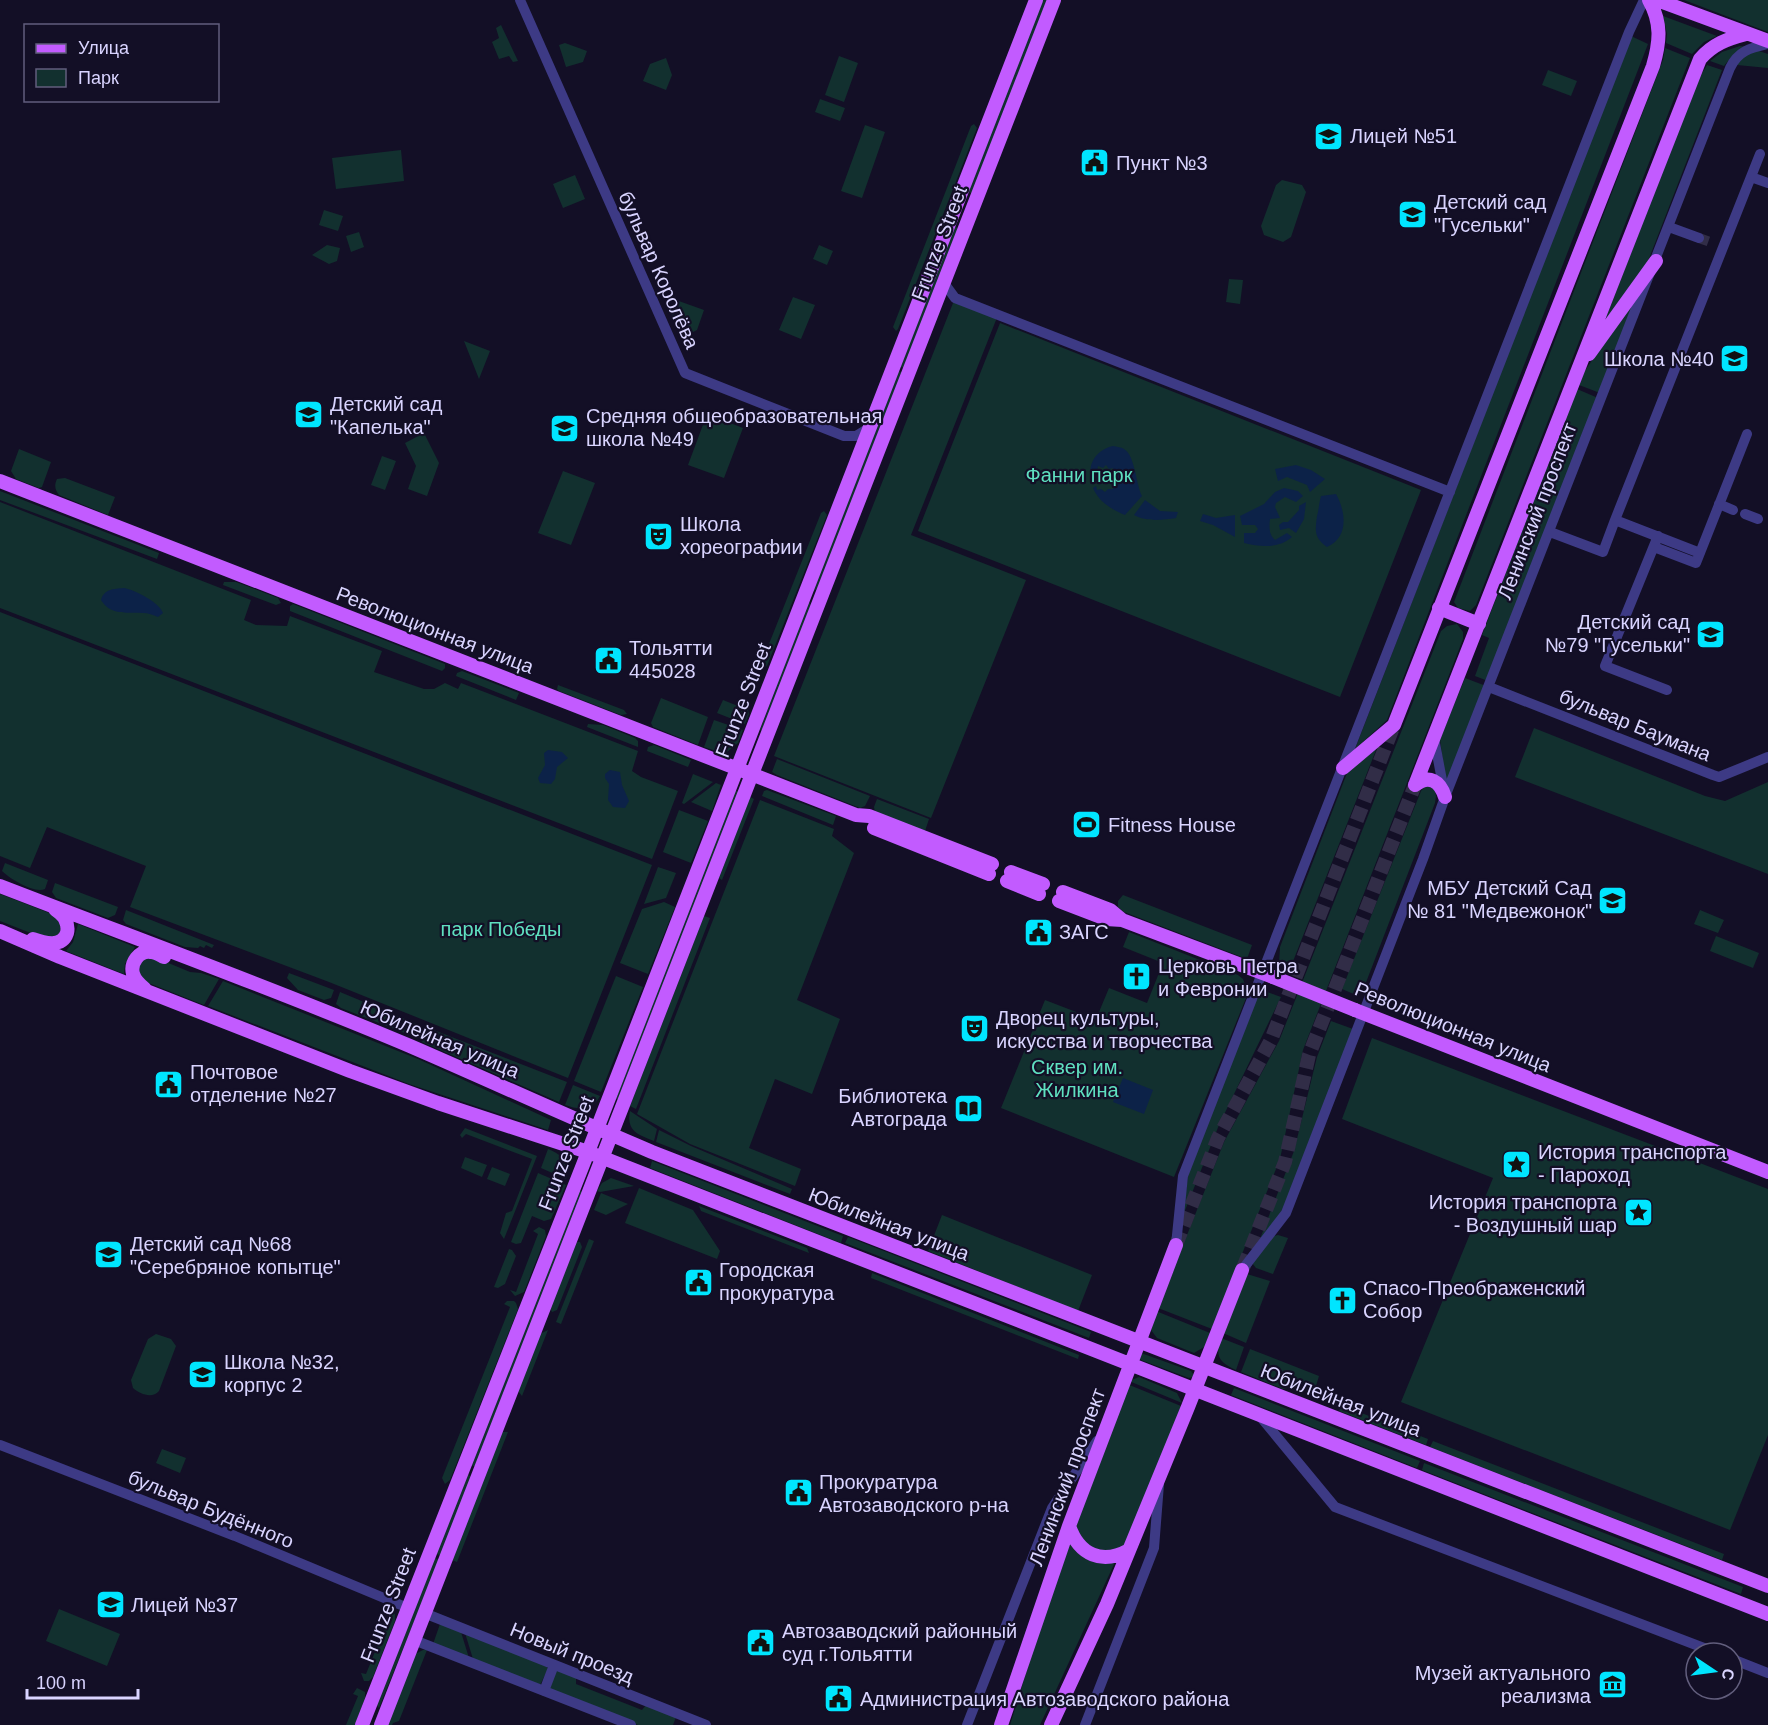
<svg xmlns="http://www.w3.org/2000/svg" width="1768" height="1725" viewBox="0 0 1768 1725" font-family="Arial,sans-serif">
	<style>
		.green { fill: #12302f }
		.water { fill: #0c2248 }
		.lines { fill: none; stroke-linecap: round; stroke-linejoin: round }
		.minor-tunnel { stroke: #312d47; stroke-width: 10; stroke-dasharray: 10 5; stroke-linecap: butt }
		.major-tunnel { stroke: #312d47; stroke-width: 14; stroke-dasharray: 14 7; stroke-linecap: butt }
		.minor { stroke: #3d3a85; stroke-width: 10 }
		.major { stroke: #c25bff; stroke-width: 14 }
		.major-bridge { stroke: #c25bff; stroke-width: 14 }
		.labels { text-anchor: middle; dominant-baseline: central; stroke-width: 4.5; stroke-linejoin: round; paint-order: stroke }
		.poi-label { font-size: 20px; fill: #d9d4ff; stroke: #130f26; text-anchor: start }
		.street-label { font-size: 20px; fill: #d9d4ff; stroke: #130f26 }
		.park-label { font-size: 20px; fill: #5fe0c0; stroke: #130f26 }
	</style>
	<rect width="100%" height="100%" fill="#130f26"/>
	<!-- green -->
	<path class="green" d="M1040,0H1047L972,193L968,192Z
		M1684,0H1768V32Z
		M1663,16L1717,36L1704,42L1692,54L1666,43L1667,34Z
		M501,25L518,61L513,62L509,56L499,59L492,42L499,38L496,28Z
		M1631,36L1648,44L1387,720L1355,749Z
		M565,43L587,51L583,62L566,67L559,45Z
		M1740,46L1747,47L1733,55L1724,66L1710,61L1722,52Z
		M1665,48L1690,58L1476,605L1470,611L1458,608L1454,602L1663,60Z
		M1753,49L1768,54V68L1737,65L1740,58Z
		M839,56L858,63L844,102L825,95Z
		M666,58L672,75L666,90L643,81L650,64Z
		M1707,65L1722,70L1645,269L1598,338L1699,78Z
		M1548,70L1577,81L1571,96L1542,85Z
		M820,99L845,108L840,121L815,112Z
		M974,124L977,128L898,329L896,331L893,327L971,126Z
		M865,125L885,132L862,198L841,191Z
		M401,150L404,181L336,189L332,158Z
		M575,175L585,199L563,208L553,184Z
		M1282,180L1302,185L1306,192L1291,237L1283,242L1264,235L1261,226L1276,185Z
		M324,210L343,216L338,231L319,225Z
		M954,226L957,228V232L904,368L898,366Z
		M359,232L364,247L351,252L346,236Z
		M327,245L340,248L337,261L329,264L312,255Z
		M819,245L833,251L827,265L813,259Z
		M1229,279L1243,280L1240,304L1226,302Z
		M1638,294L1600,393L1579,385L1584,372Z
		M793,297L815,305L801,339L779,330Z
		M955,298L998,315L911,535L1026,580L931,818L774,756Z
		M676,300L704,310L697,330L683,337L671,313Z
		M1000,323L1421,490L1340,697L918,531Z
		M464,341L490,351L479,379Z
		M896,370L903,373L818,588L814,591L812,590Z
		M1577,389L1598,398L1488,681L1475,676L1489,638L1482,635Z
		M707,414L743,428L724,478L688,465Z
		M424,433L439,463L427,496L408,489L416,466L405,443Z
		M19,449L51,462L42,487L39,488L16,479L11,471Z
		M382,456L396,461L385,490L371,485Z
		M563,471L595,483L571,545L538,533Z
		M65,478L115,497L108,515L59,495C55,490 54,485 57,479Z
		M0,491L159,553L157,559L0,500Z
		M0,502L251,600L244,620L256,625L287,626L290,616L382,651L374,672L424,689H434L445,683L458,689L461,683L638,751L632,771L641,777L678,791L652,859L0,608Z
		M824,511L827,515L767,666L764,668L761,664L821,513Z
		M224,582H236L278,598L281,603L276,605L223,585Z
		M808,601L811,605L763,731L760,730L776,688L775,682Z
		M293,604L445,664V668L442,671L290,611V606Z
		M0,612L652,865L568,1078L329,982L130,907L146,866L47,827L30,868L0,856Z
		M1457,624L1463,632V639L1303,1050L1280,1159L1212,1329L1158,1308L1224,1142L1279,1041L1441,631L1447,626Z
		M462,671L519,693L516,700L456,676L457,673Z
		M1465,678L1486,686L1446,786L1440,739Z
		M558,685L624,710L627,714L621,715L559,691L557,689Z
		M661,698L708,717L698,745L653,727L651,723Z
		M723,700L748,710L749,714L745,724L717,713Z
		M714,720L743,730L738,743L727,752L716,751L704,747Z
		M588,724L603,725L635,738L638,741V747L587,727Z
		M1534,728L1705,796L1725,801L1768,782V874L1515,777Z
		M654,745L691,760L688,767L647,751L648,747Z
		M1378,745L1290,969L1279,964L1280,947L1347,773Z
		M777,759L870,796L865,806L860,808L777,775L772,772Z
		M693,774L713,782L684,804L682,803Z
		M716,783L721,785L712,811L691,802Z
		M1426,785L1434,787L1436,796L1435,803L1365,985L1356,995L1342,989L1421,791Z
		M734,790L739,792L619,1100L612,1097Z
		M767,790L836,816L833,825L762,796L764,791Z
		M750,797L754,799L722,880L719,878Z
		M877,799L929,819L924,834L875,812L874,807Z
		M760,800L834,829L832,836L854,853L797,1000L840,1019L812,1094L775,1079L749,1148L801,1169L795,1186L690,1144L637,1114Z
		M679,810L708,821L691,863L663,852Z
		M5,863L48,880L45,889C35,894 10,879 2,871Z
		M658,867L676,873L666,898L644,904Z
		M55,883L118,907L115,915L108,918L56,898L52,892Z
		M0,894L57,916L61,920L62,936L46,939L0,921Z
		M1123,895L1252,945L1247,959L1124,912L1118,907V901Z
		M664,902L675,907L648,974L620,963L642,909Z
		M126,910L214,945L212,948L206,945L204,948L200,946L198,948L185,947L126,924L123,920Z
		M1700,910L1724,920L1718,933L1694,924Z
		M704,916L710,918L636,1109L630,1106Z
		M78,924L135,947L125,964L124,974L66,951L73,942Z
		M1129,932L1238,975L1243,979L1248,993L1174,1177L1001,1108L1045,1000L1084,1015L1094,1024L1109,988L1147,1003L1163,963L1123,947Z
		M1716,936L1759,953L1753,968L1710,951Z
		M154,957L190,972L201,973L219,979L204,1005L141,980L137,967L143,958Z
		M289,973L334,990L331,998L324,1000L298,990L287,978Z
		M616,976L643,987L601,1092L574,1081Z
		M223,981L418,1059L551,1120L548,1130L409,1084L208,1006Z
		M1262,990L1281,997L1219,1125L1182,1218L1189,1170L1258,994Z
		M340,992L417,1024L413,1033L407,1034L341,1008L336,1004Z
		M1331,1021L1353,1029L1284,1209L1258,1244L1294,1151L1317,1057Z
		M426,1027L567,1082L559,1102L422,1042L418,1035L421,1029Z
		M1372,1038L1768,1189V1435L1730,1530L1401,1402L1493,1178L1342,1119Z
		M573,1085L600,1096C592,1111 579,1110 565,1105Z
		M630,1111L657,1129L654,1141C638,1135 626,1131 630,1111Z
		M465,1128L537,1156L504,1239L500,1233L506,1213L512,1211L532,1159L466,1134L462,1138L460,1135Z
		M659,1130L691,1146L792,1189L790,1194L656,1142Z
		M548,1149C562,1155 571,1162 566,1179L541,1168Z
		M465,1157L487,1165L482,1177L461,1168Z
		M652,1161L843,1236L841,1243L650,1168Z
		M492,1167L510,1174L505,1186L487,1179Z
		M538,1173L566,1185L551,1219L544,1221L532,1216L521,1243L516,1244L511,1242Z
		M611,1178L634,1186L600,1192L597,1191L602,1183Z
		M639,1188L693,1210L720,1251L717,1259L625,1223Z
		M577,1190L583,1192L475,1466H473L471,1464Z
		M601,1193L628,1204L606,1215L594,1210Z
		M699,1206L807,1248L809,1253L701,1211Z
		M942,1215L1092,1275L1078,1311L928,1251Z
		M539,1227L545,1230L546,1236L524,1292L515,1296L510,1290L516,1292L538,1234L533,1231Z
		M1278,1235L1288,1238L1273,1274L1256,1268L1252,1263L1274,1236Z
		M848,1237L1091,1332L1089,1338L845,1243Z
		M589,1239L594,1241L561,1324L556,1322Z
		M577,1242H580L582,1247L557,1310L552,1312L550,1308Z
		M509,1249L512,1250L516,1256L505,1284L498,1288L494,1287Z
		M872,1273L1079,1355L1078,1359L871,1278Z
		M1247,1274L1270,1281L1246,1343L1223,1333Z
		M507,1301H514L516,1303L518,1309L450,1480L445,1484L442,1478L510,1307L504,1304Z
		M1156,1311L1210,1333L1204,1347L1194,1353L1157,1338L1151,1330Z
		M548,1330L522,1396L518,1391L540,1334Z
		M156,1334L171,1339L176,1346L159,1391C152,1399 140,1394 133,1388L131,1380L148,1339Z
		M1221,1338L1244,1347L1236,1370C1218,1362 1215,1355 1221,1338Z
		M1250,1349L1319,1376L1316,1386H1297L1283,1389L1241,1372Z
		M1141,1353L1191,1371L1193,1374V1377L1189,1378L1141,1360L1139,1358Z
		M1139,1377L1177,1393L1182,1403L1129,1381Z
		M1127,1384L1181,1406L1129,1543C1114,1555 1091,1554 1079,1538C1076,1533 1076,1524 1075,1518Z
		M1234,1388L1420,1461L1417,1468L1231,1395Z
		M1341,1405L1428,1439L1426,1445L1339,1411Z
		M503,1432H508L457,1562L452,1560L500,1435Z
		M1433,1441L1724,1554L1722,1560L1430,1447Z
		M162,1449L186,1458L180,1473L156,1463Z
		M1424,1463L1743,1587L1741,1594L1422,1470Z
		M468,1474L471,1477L441,1556L435,1553Z
		M1069,1543C1080,1559 1096,1566 1115,1562L1040,1725H1010L1047,1605Z
		M433,1557L439,1560L379,1708L375,1703Z
		M59,1609L120,1634L107,1666L46,1641Z
		M387,1611L395,1614V1621L373,1677L369,1681H364L361,1673L366,1674L389,1617L385,1615Z
		M440,1624L461,1632L469,1658L433,1644Z
		M465,1633L546,1665L548,1669L540,1685L473,1659Z
		M423,1650H427L399,1721L393,1723L392,1725H387L415,1654Z
		M557,1670L576,1677V1684L642,1710L646,1705L676,1717L673,1725H638L550,1690L549,1684Z
		M357,1688L365,1692V1698L355,1725H346L358,1696L353,1694Z"/>
	<!-- water -->
	<path class="water" d="M1113,446C1117,447 1121,447 1124,449C1135,455 1136,485 1142,496L1125,515C1111,509 1099,502 1093,488L1096,486L1097,490L1101,489L1105,492L1108,489H1113V485L1117,483L1115,478L1118,476L1113,472V468L1109,469L1106,465L1103,468L1098,466L1097,471L1092,472L1094,476H1091C1088,461 1099,449 1113,446Z
		M1296,465L1311,470L1325,479L1310,492L1307,485L1287,477L1278,481L1275,469Z
		M1284,488L1298,491L1303,496L1296,502L1285,497L1276,503L1275,507L1280,518L1270,519C1269,527 1269,535 1275,540L1287,533L1292,537C1278,549 1261,547 1244,543V533H1255L1258,529L1255,525H1242L1240,516L1264,504L1275,492Z
		M1336,494C1346,512 1349,537 1327,547C1314,538 1315,531 1317,516C1319,509 1319,503 1321,496Z
		M1145,500L1160,511L1178,512L1176,518C1163,520 1146,522 1134,515Z
		M1306,502L1304,519L1296,533L1289,528L1280,530L1279,525L1283,522H1288L1299,510V506Z
		M1203,514L1216,518L1235,515V537L1213,525L1200,521Z
		M124,588C135,590 159,602 163,613L158,617C153,615 148,613 143,613C127,612 111,616 101,600C104,589 113,589 124,588Z
		M548,750L562,752L568,758L557,767L555,779L551,784L540,783L538,778L545,765L544,753Z
		M610,770L620,772L622,785L629,801L625,808L613,807L608,800L609,784L605,778V774Z
		M1123,1078L1153,1090L1144,1114L1113,1102Z"/>
	<g class="lines">
		<!-- minor-tunnel -->
		<path class="minor-tunnel" d="M1699,238L1713,243"/>
		<!-- major-tunnel -->
		<path class="major-tunnel" d="M1176,1245L1218,1138L1271,1040L1394,725
			M1243,1268L1285,1162L1309,1055L1415,785"/>
		<!-- minor -->
		<path class="minor" d="M520,0L685,373L844,436H856L869,428
			M1751,177L1768,183
			M1669,227L1699,238
			M944,283L955,298L1450,492
			M1719,504L1733,510
			M1745,514L1758,519
			M1615,520L1760,154
			M1550,532L1603,552L1615,520L1700,553
			M1658,536L1605,666L1667,690
			M1654,547L1696,563L1747,434
			M1489,687L1713,775L1719,777L1768,757
			M1434,738L1444,791
			M1176,1245L1183,1176L1629,32L1644,0
			M1242,1270L1286,1213L1423,859L1445,797L1730,68C1738,51 1750,48 1768,44
			M1259,1415L1335,1507L1717,1653
			M0,1445L235,1536L408,1608
			M424,1613L706,1725
			M414,1640L631,1725
			M1732,1659L1768,1673
			M544,1691L554,1665
			M967,1725L1052,1508L1097,1441
			M1085,1725L1154,1548L1159,1484"/>
		<!-- major -->
		<path class="major" d="M1657,0L1768,41
			M1589,354L1656,261
			M0,481L856,815L869,816L992,864
			M1439,608L1479,624
			M1343,768L1394,725L1653,66C1660,42 1662,23 1649,0
			M1415,785L1700,59C1713,44 1727,39 1746,34
			M1415,785C1429,774 1440,781 1445,797
			M874,828L989,874
			M1011,872L1043,884
			M1007,881L1039,894
			M0,886C137,939 275,989 410,1046C491,1081 571,1118 652,1152L1768,1586
			M1063,892L1110,910L1122,920L1273,977
			M1059,901L1106,919L1122,920
			M0,931L60,957L350,1071L438,1103L588,1152L1768,1614
			M33,939C44,943 62,948 67,933C68,929 67,923 65,919C63,915 58,912 55,909
			M145,989C140,985 135,981 133,974C130,963 139,950 151,952C155,952 160,955 164,957
			M1355,1010L1768,1172
			M1069,1526C1079,1555 1102,1565 1129,1550
			M362,1725L588,1152L1036,0
			M381,1725L1054,0
			M1001,1725L1069,1526L1176,1245
			M1051,1725L1107,1604L1188,1407L1242,1270"/>
		<!-- major-bridge -->
		<path class="major-bridge" d="M1273,977L1355,1010"/>
	</g>
	<!-- icons -->
	<defs>
		<symbol id="school-square" viewBox="-11 -11 22 22"><rect x="-9" y="-9" width="18" height="18" rx="4" fill="#00e5ff" stroke="#130f26"/><path d="M0-5L7-2L0 1L-7-2ZM-4 1L0 2.5L4 1V4Q0 6-4 4Z" fill="#111"/></symbol>
		<symbol id="civic-square" viewBox="-11 -11 22 22"><rect x="-9" y="-9" width="18" height="18" rx="4" fill="#00e5ff" stroke="#130f26"/><path d="M-.6-6.5H3V-4.5H.6V-3L4-1V1h2V6H-6V1h2V-1L-.6-3ZM-1.2 2.5V6h2.4V2.5Z" fill="#111"/></symbol>
		<symbol id="theatre-square" viewBox="-11 -11 22 22"><rect x="-9" y="-9" width="18" height="18" rx="4" fill="#00e5ff" stroke="#130f26"/><path d="M-5-5.5Q0-4 5-5.5V0Q5 5 0 6Q-5 5-5 0ZM-3.3-2.5H-1v1.5H-3.3ZM1-2.5H3.3v1.5H1ZM-2.8 1Q0 5.5 2.8 1Z" fill="#111"/></symbol>
		<symbol id="stadium-square" viewBox="-11 -11 22 22"><rect x="-9" y="-9" width="18" height="18" rx="4" fill="#00e5ff" stroke="#130f26"/><path d="M0-5a6.5 5 0 1 0 0 10a6.5 5 0 1 0 0-10ZM-3.5-1.8h7v3.6h-7Z" fill="#111"/></symbol>
		<symbol id="church-square" viewBox="-11 -11 22 22"><rect x="-9" y="-9" width="18" height="18" rx="4" fill="#00e5ff" stroke="#130f26"/><path d="M-1.2-6h2.4v3.5h3.3v2.4h-3.3V6h-2.4V-.1h-3.3v-2.4h3.3Z" fill="#111"/></symbol>
		<symbol id="library-square" viewBox="-11 -11 22 22"><rect x="-9" y="-9" width="18" height="18" rx="4" fill="#00e5ff" stroke="#130f26"/><path d="M-6-4Q-3-5.5-.7-3.5V5Q-3 3-6 4ZM6-4Q3-5.5 .7-3.5V5Q3 3 6 4Z" fill="#111"/></symbol>
		<symbol id="sight-square" viewBox="-11 -11 22 22"><rect x="-9" y="-9" width="18" height="18" rx="4" fill="#00e5ff" stroke="#130f26"/><path d="M0-6L1.8-2.2L6-1.7L2.9 1.2L3.7 5.4L0 3.3L-3.7 5.4L-2.9 1.2L-6-1.7L-1.8-2.2Z" fill="#111"/></symbol>
		<symbol id="museum-square" viewBox="-11 -11 22 22"><rect x="-9" y="-9" width="18" height="18" rx="4" fill="#00e5ff" stroke="#130f26"/><path d="M0-6L6-3V-2H-6V-3ZM-5-1h2V3h-2ZM-1-1h2V3h-2ZM3-1h2V3H3ZM-6 4H6V6H-6Z" fill="#111"/></symbol>
	</defs>
	<g fill-rule="evenodd">
		<use href="#school-square" x="1312" y="120" width="33" height="33"/>
		<use href="#civic-square" x="1078" y="146" width="33" height="33"/>
		<use href="#school-square" x="1396" y="198" width="33" height="33"/>
		<use href="#school-square" x="1718" y="342" width="33" height="33"/>
		<use href="#school-square" x="292" y="398" width="33" height="33"/>
		<use href="#school-square" x="548" y="412" width="33" height="33"/>
		<use href="#theatre-square" x="642" y="520" width="33" height="33"/>
		<use href="#school-square" x="1694" y="618" width="33" height="33"/>
		<use href="#civic-square" x="592" y="644" width="33" height="33"/>
		<use href="#stadium-square" x="1070" y="808" width="33" height="33"/>
		<use href="#school-square" x="1596" y="884" width="33" height="33"/>
		<use href="#civic-square" x="1022" y="916" width="33" height="33"/>
		<use href="#church-square" x="1120" y="960" width="33" height="33"/>
		<use href="#theatre-square" x="958" y="1012" width="33" height="33"/>
		<use href="#civic-square" x="152" y="1068" width="33" height="33"/>
		<use href="#library-square" x="952" y="1092" width="33" height="33"/>
		<use href="#sight-square" x="1500" y="1148" width="33" height="33"/>
		<use href="#sight-square" x="1622" y="1196" width="33" height="33"/>
		<use href="#school-square" x="92" y="1238" width="33" height="33"/>
		<use href="#civic-square" x="682" y="1266" width="33" height="33"/>
		<use href="#church-square" x="1326" y="1284" width="33" height="33"/>
		<use href="#school-square" x="186" y="1358" width="33" height="33"/>
		<use href="#civic-square" x="782" y="1476" width="33" height="33"/>
		<use href="#school-square" x="94" y="1588" width="33" height="33"/>
		<use href="#civic-square" x="744" y="1626" width="33" height="33"/>
		<use href="#museum-square" x="1596" y="1668" width="33" height="33"/>
		<use href="#civic-square" x="822" y="1682" width="33" height="33"/>
	</g>
	<g class="labels">
		<!-- poi labels -->
		<g class="poi-label">
			<text x="1350" y="136">Лицей №51</text>
			<text x="1116" y="163">Пункт №3</text>
			<text x="1434" y="202">Детский сад<tspan x="1434" dy="23">"Гусельки"</tspan></text>
			<text x="1714" y="359" text-anchor="end">Школа №40</text>
			<text x="330" y="404">Детский сад<tspan x="330" dy="23">"Капелька"</tspan></text>
			<text x="586" y="416">Средняя общеобразовательная<tspan x="586" dy="23">школа №49</tspan></text>
			<text x="680" y="524">Школа<tspan x="680" dy="23">хореографии</tspan></text>
			<text x="1690" y="622" text-anchor="end">Детский сад<tspan x="1690" dy="23">№79 "Гусельки"</tspan></text>
			<text x="629" y="648">Тольятти<tspan x="629" dy="23">445028</tspan></text>
			<text x="1108" y="825">Fitness House</text>
			<text x="1592" y="888" text-anchor="end">МБУ Детский Сад<tspan x="1592" dy="23">№ 81 "Медвежонок"</tspan></text>
			<text x="1059" y="932">ЗАГС</text>
			<text x="1158" y="966">Церковь Петра<tspan x="1158" dy="23">и Февронии</tspan></text>
			<text x="996" y="1018">Дворец культуры,<tspan x="996" dy="23">искусства и творчества</tspan></text>
			<text x="190" y="1072">Почтовое<tspan x="190" dy="23">отделение №27</tspan></text>
			<text x="947" y="1096" text-anchor="end">Библиотека<tspan x="947" dy="23">Автограда</tspan></text>
			<text x="1538" y="1152">История транспорта<tspan x="1538" dy="23">- Пароход</tspan></text>
			<text x="1617" y="1202" text-anchor="end">История транспорта<tspan x="1617" dy="23">- Воздушный шар</tspan></text>
			<text x="130" y="1244">Детский сад №68<tspan x="130" dy="23">"Серебряное копытце"</tspan></text>
			<text x="719" y="1270">Городская<tspan x="719" dy="23">прокуратура</tspan></text>
			<text x="1363" y="1288">Спасо-Преображенский<tspan x="1363" dy="23">Собор</tspan></text>
			<text x="224" y="1362">Школа №32,<tspan x="224" dy="23">корпус 2</tspan></text>
			<text x="819" y="1482">Прокуратура<tspan x="819" dy="23">Автозаводского р-на</tspan></text>
			<text x="131" y="1605">Лицей №37</text>
			<text x="782" y="1631">Автозаводский районный<tspan x="782" dy="23">суд г.Тольятти</tspan></text>
			<text x="1591" y="1673" text-anchor="end">Музей актуального<tspan x="1591" dy="23">реализма</tspan></text>
			<text x="860" y="1699">Администрация Автозаводского района</text>
		</g>
		<!-- street labels -->
		<g class="street-label">
			<text transform="translate(939 243) rotate(-69)">Frunze Street</text>
			<text transform="translate(659 270) rotate(66)">бульвар Королёва</text>
			<text transform="translate(1537 511) rotate(-69)">Ленинский проспект</text>
			<text transform="translate(435 630) rotate(21)">Революционная улица</text>
			<text transform="translate(743 700) rotate(-69)">Frunze Street</text>
			<text transform="translate(1635 725) rotate(22)">бульвар Баумана</text>
			<text transform="translate(1453 1027) rotate(22)">Революционная улица</text>
			<text transform="translate(440 1039) rotate(23)">Юбилейная улица</text>
			<text transform="translate(566 1153) rotate(-69)">Frunze Street</text>
			<text transform="translate(889 1224) rotate(21)">Юбилейная улица</text>
			<text transform="translate(1341 1400) rotate(21)">Юбилейная улица</text>
			<text transform="translate(1067 1477) rotate(-70)">Ленинский проспект</text>
			<text transform="translate(211 1509) rotate(22)">бульвар Будённого</text>
			<text transform="translate(388 1605) rotate(-69)">Frunze Street</text>
			<text transform="translate(572 1653) rotate(22)">Новый проезд</text>
		</g>
		<!-- park labels -->
		<g class="park-label">
			<text x="1079" y="475">Фанни парк</text>
			<text x="501" y="929">парк Победы</text>
			<text x="1077" y="1067">Сквер им.<tspan x="1077" dy="23">Жилкина</tspan></text>
		</g>
	</g>
	<!-- legend -->
	<rect x="24" y="24" width="195" height="78" fill="#130f26" stroke="#625e7d" stroke-width="1.5"/>
	<rect x="36" y="44" width="30" height="9" fill="#c25bff" stroke="#625e7d" stroke-width="1.5"/>
	<text x="78" y="54" font-size="18" fill="#d9d4ff">Улица</text>
	<rect x="36" y="69" width="30" height="18" fill="#12302f" stroke="#625e7d" stroke-width="1.5"/>
	<text x="78" y="84" font-size="18" fill="#d9d4ff">Парк</text>
	<!-- north arrow -->
	<g transform="translate(1714 1671) rotate(103)"><circle r="28" fill="#130f26" stroke="#625e7d" stroke-width="1.5"/>
	<path d="M0-4.5L10 22L0 15L-10 22Z" fill="#00e5ff"/>
	<text y="-9" font-size="16" font-weight="bold" text-anchor="middle" fill="#d9d4ff">С</text>
	</g>
	<!-- scale -->
	<path d="M27 1689v9h111v-9" fill="none" stroke="#d9d4ff" stroke-width="3"/>
	<text x="36" y="1689" font-size="18" fill="#d9d4ff" stroke="#130f26" stroke-width="4.5" paint-order="stroke">100 m</text>
</svg>
